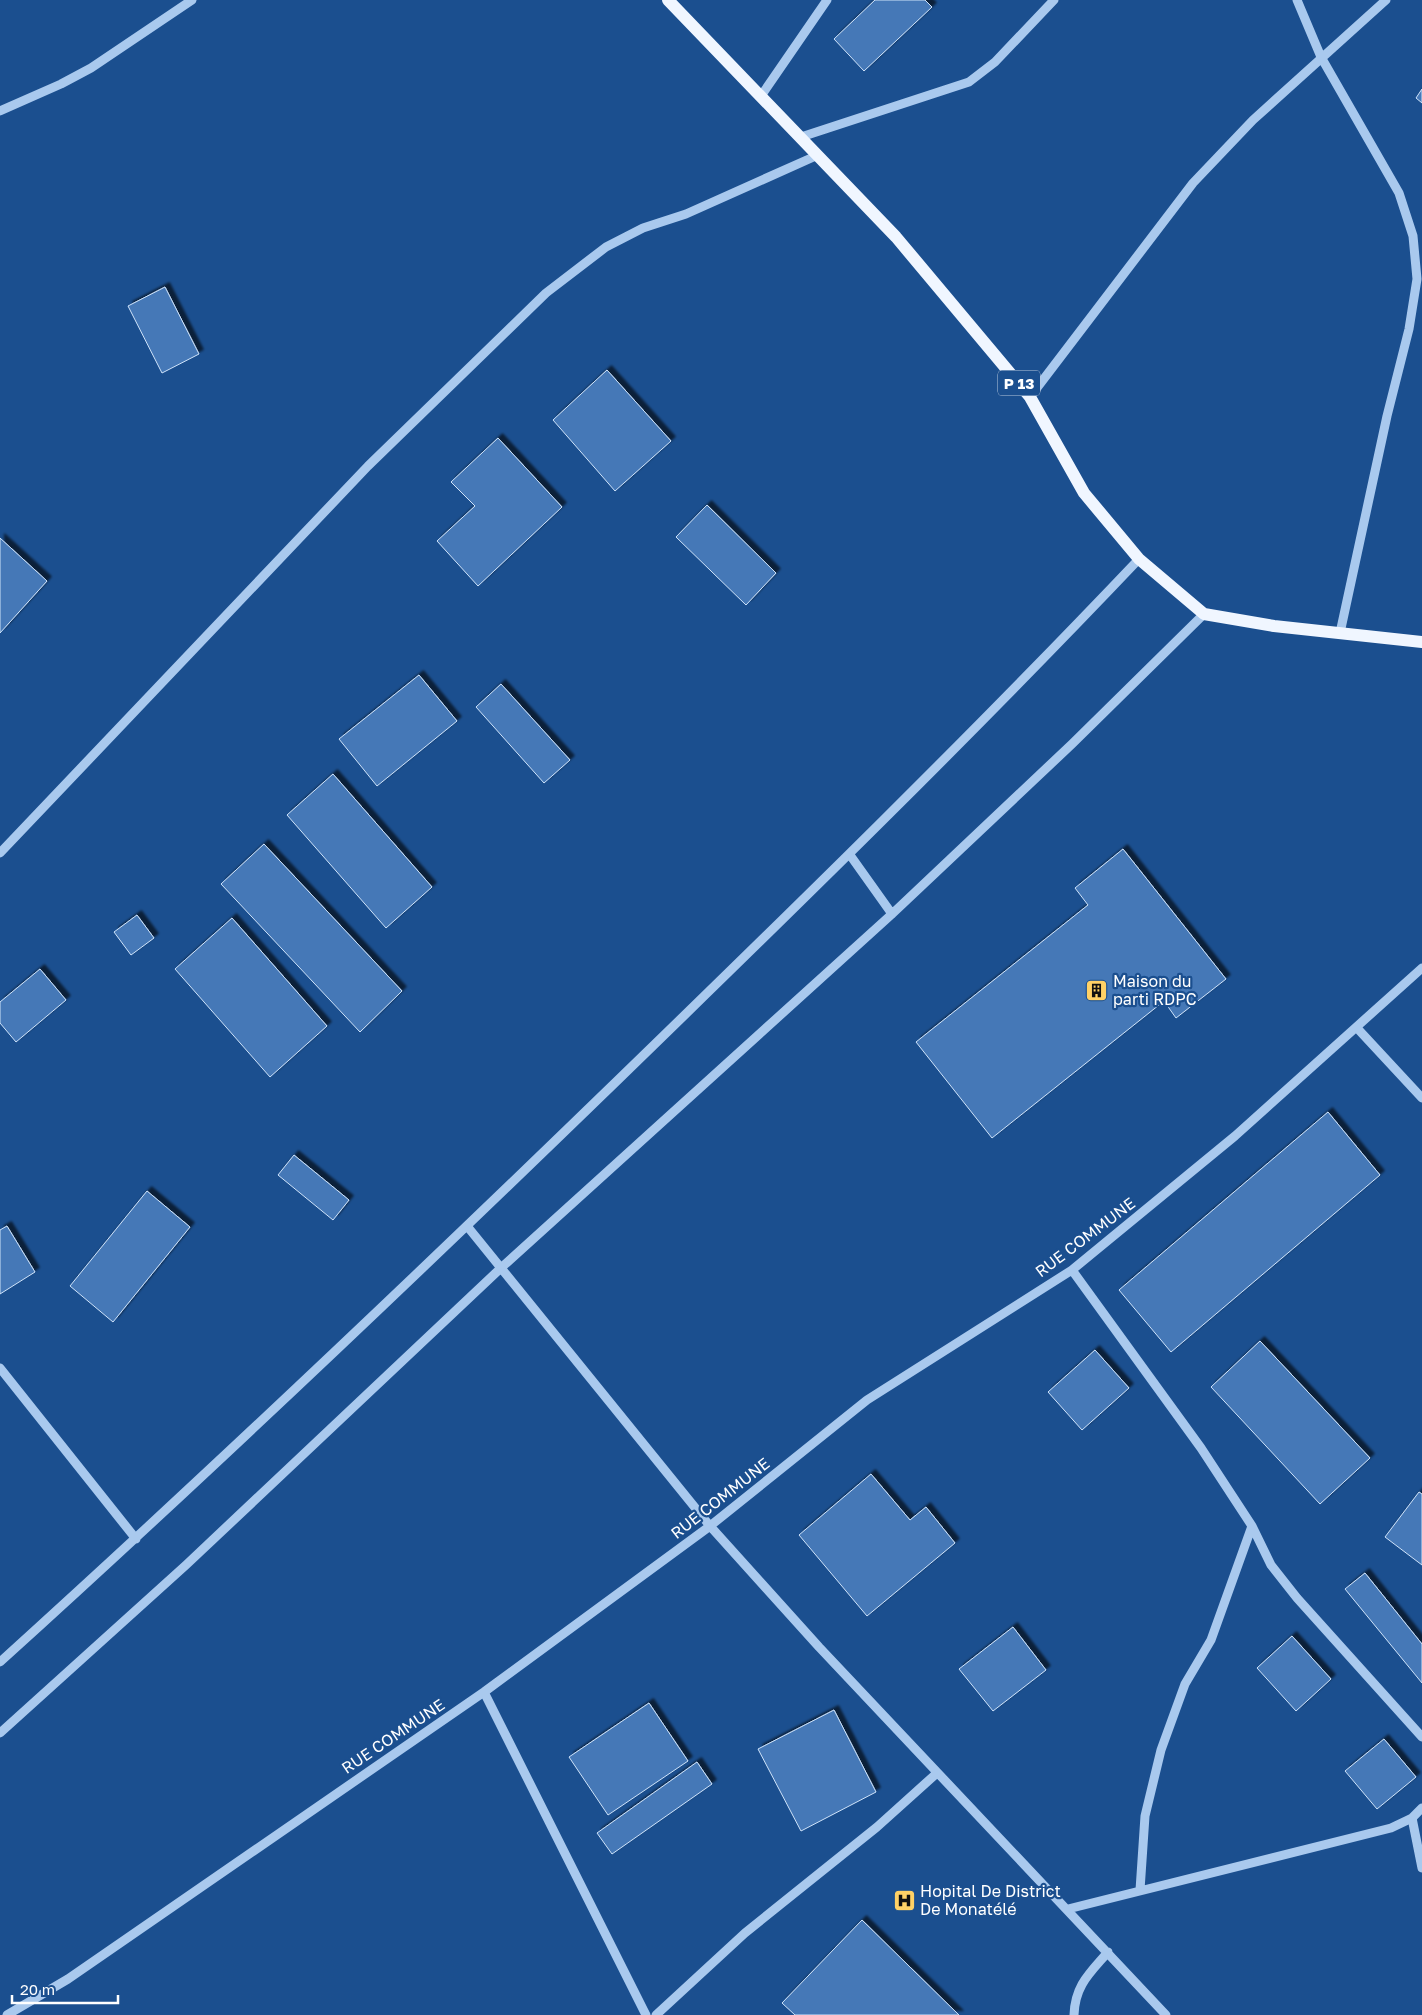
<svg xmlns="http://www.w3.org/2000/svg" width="1422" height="2015" viewBox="0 0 1422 2015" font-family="'Golos Text',sans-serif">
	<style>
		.building { fill: #4478b7; stroke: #cfe3fa; filter: url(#shadow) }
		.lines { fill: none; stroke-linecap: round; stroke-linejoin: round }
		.minor { stroke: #a9c9ee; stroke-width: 9 }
		.major { stroke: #f0f6ff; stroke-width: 12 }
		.labels { text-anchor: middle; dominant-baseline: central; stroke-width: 4.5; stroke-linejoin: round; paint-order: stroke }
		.shield { fill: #1b4f8f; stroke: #bbcadd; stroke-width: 1 }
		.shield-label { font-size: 15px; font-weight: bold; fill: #fff }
		.poi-label { font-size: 16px; fill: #fff; stroke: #1b4f8f; text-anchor: start }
		.street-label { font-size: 16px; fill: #fff; stroke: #1b4f8f }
	</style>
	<defs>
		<filter id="shadow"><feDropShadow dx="4.5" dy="-4.5" stdDeviation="1" flood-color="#0009"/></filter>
	</defs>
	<rect width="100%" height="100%" fill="#1b4f8f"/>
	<!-- building -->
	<path class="building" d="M875,0H925L932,7L864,71L834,39Z
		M1422,89V103L1416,98Z
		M165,287L199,354L162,373L128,306Z
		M607,370L671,441L615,491L553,420Z
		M498,438L562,507L478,586L437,541L475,506L451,482Z
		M707,505L776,573L746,605L676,537Z
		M0,538L47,581L0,633Z
		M419,675L457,721L377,786L339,739Z
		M501,684L570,760L544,783L476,707Z
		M333,774L432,887L386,928L287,815Z
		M264,844L402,991L360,1032L221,884Z
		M1123,849L1226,979L1176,1018L1164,1001L992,1138L916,1042L1088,905L1075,888Z
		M137,915L154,938L131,955L114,932Z
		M232,918L327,1026L270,1077L175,969Z
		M40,969L66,1000L16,1042L0,1023V1002Z
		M1328,1112L1380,1175L1171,1352L1119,1290Z
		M294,1155L349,1200L333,1220L278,1175Z
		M147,1191L190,1227L113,1322L70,1286Z
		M7,1226L35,1272L0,1294V1230Z
		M1260,1341L1370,1458L1320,1504L1211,1387Z
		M1095,1350L1129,1388L1082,1430L1048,1392Z
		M871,1474L910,1520L926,1507L955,1543L867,1616L799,1535Z
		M1419,1492L1422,1494V1565L1385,1537Z
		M1365,1573L1422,1644V1683L1345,1589Z
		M1013,1627L1046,1670L993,1711L959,1669Z
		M1292,1636L1331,1679L1296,1711L1257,1668Z
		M649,1703L688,1761L608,1815L569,1757Z
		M834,1710L876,1792L801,1831L758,1749Z
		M1384,1739L1416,1777L1377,1809L1345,1771Z
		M697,1762L712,1784L612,1854L597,1833Z
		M862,1920L959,2015H795L782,2003Z"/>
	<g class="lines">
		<!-- minor -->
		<path class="minor" d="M1297,0L1321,57L1399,193L1413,236L1417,279L1409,329L1387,416L1340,633
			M761,96L827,0
			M0,111L61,84L91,68L192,0
			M801,137L969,82L995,62L1054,0
			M1030,397L1193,183L1253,120L1386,0
			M0,853L368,466L546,293L606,247L643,228L686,214L818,155
			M850,855L892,914
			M1357,1028L1422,1098
			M467,1226L710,1526L819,1647L1166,2015
			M1072,1270L1201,1448L1252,1526L1271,1565L1297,1598L1422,1737
			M0,1368L136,1539
			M0,1662C211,1471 417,1275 621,1077C796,907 971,736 1139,559
			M484,1692L646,2015
			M0,1733L186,1565L502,1267L892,914L1072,744L1204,614
			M1412,1818L1422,1868
			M1140,1890L1145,1816L1161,1750L1185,1684L1211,1640L1252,1526
			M1068,1909L1391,1828L1412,1818L1422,1808
			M7,2015L68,1979L484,1692L710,1526L867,1400L1072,1270L1235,1136L1422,968
			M656,2015L745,1933L877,1827L937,1773
			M1074,2015C1075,1985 1090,1973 1108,1952"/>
		<!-- major -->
		<path class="major" d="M668,0L896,237L1030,397L1084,493L1139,559L1204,614L1274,626L1422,642"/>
	</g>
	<!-- icons -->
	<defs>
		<symbol id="building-square" viewBox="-11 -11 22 22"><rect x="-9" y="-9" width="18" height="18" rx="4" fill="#ffd166" stroke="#1b4f8f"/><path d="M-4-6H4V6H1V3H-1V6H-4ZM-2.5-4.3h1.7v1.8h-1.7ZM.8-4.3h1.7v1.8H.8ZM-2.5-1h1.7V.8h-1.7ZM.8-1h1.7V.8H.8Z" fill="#111"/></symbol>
		<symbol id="hospital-square" viewBox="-11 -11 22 22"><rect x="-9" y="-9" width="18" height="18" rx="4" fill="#ffd166" stroke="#1b4f8f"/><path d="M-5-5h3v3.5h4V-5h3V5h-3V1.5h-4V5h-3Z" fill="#111"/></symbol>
	</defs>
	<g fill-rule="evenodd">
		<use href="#building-square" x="1084" y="978" width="25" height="25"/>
		<use href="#hospital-square" x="892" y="1888" width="25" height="25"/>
	</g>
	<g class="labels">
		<!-- shield labels -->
		<rect class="shield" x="998" y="370.5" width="42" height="25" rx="4"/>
		<g class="shield-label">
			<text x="1019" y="383">P 13</text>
		</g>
		<!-- poi labels -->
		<g class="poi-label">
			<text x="1113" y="981">Maison du<tspan x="1113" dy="18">parti RDPC</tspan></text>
			<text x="920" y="1891">Hopital De District<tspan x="920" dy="18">De Monatélé</tspan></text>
		</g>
		<!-- street labels -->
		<g class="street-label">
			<text transform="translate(1085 1237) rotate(-37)">RUE COMMUNE</text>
			<text transform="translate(720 1498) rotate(-38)">RUE COMMUNE</text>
			<text transform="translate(393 1736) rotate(-34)">RUE COMMUNE</text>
		</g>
	</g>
	<!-- scale -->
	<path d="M12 1995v8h106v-8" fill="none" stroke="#ffffff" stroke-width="2.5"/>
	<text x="20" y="1995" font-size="15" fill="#ffffff" stroke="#1b4f8f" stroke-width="4" paint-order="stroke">20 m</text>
</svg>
